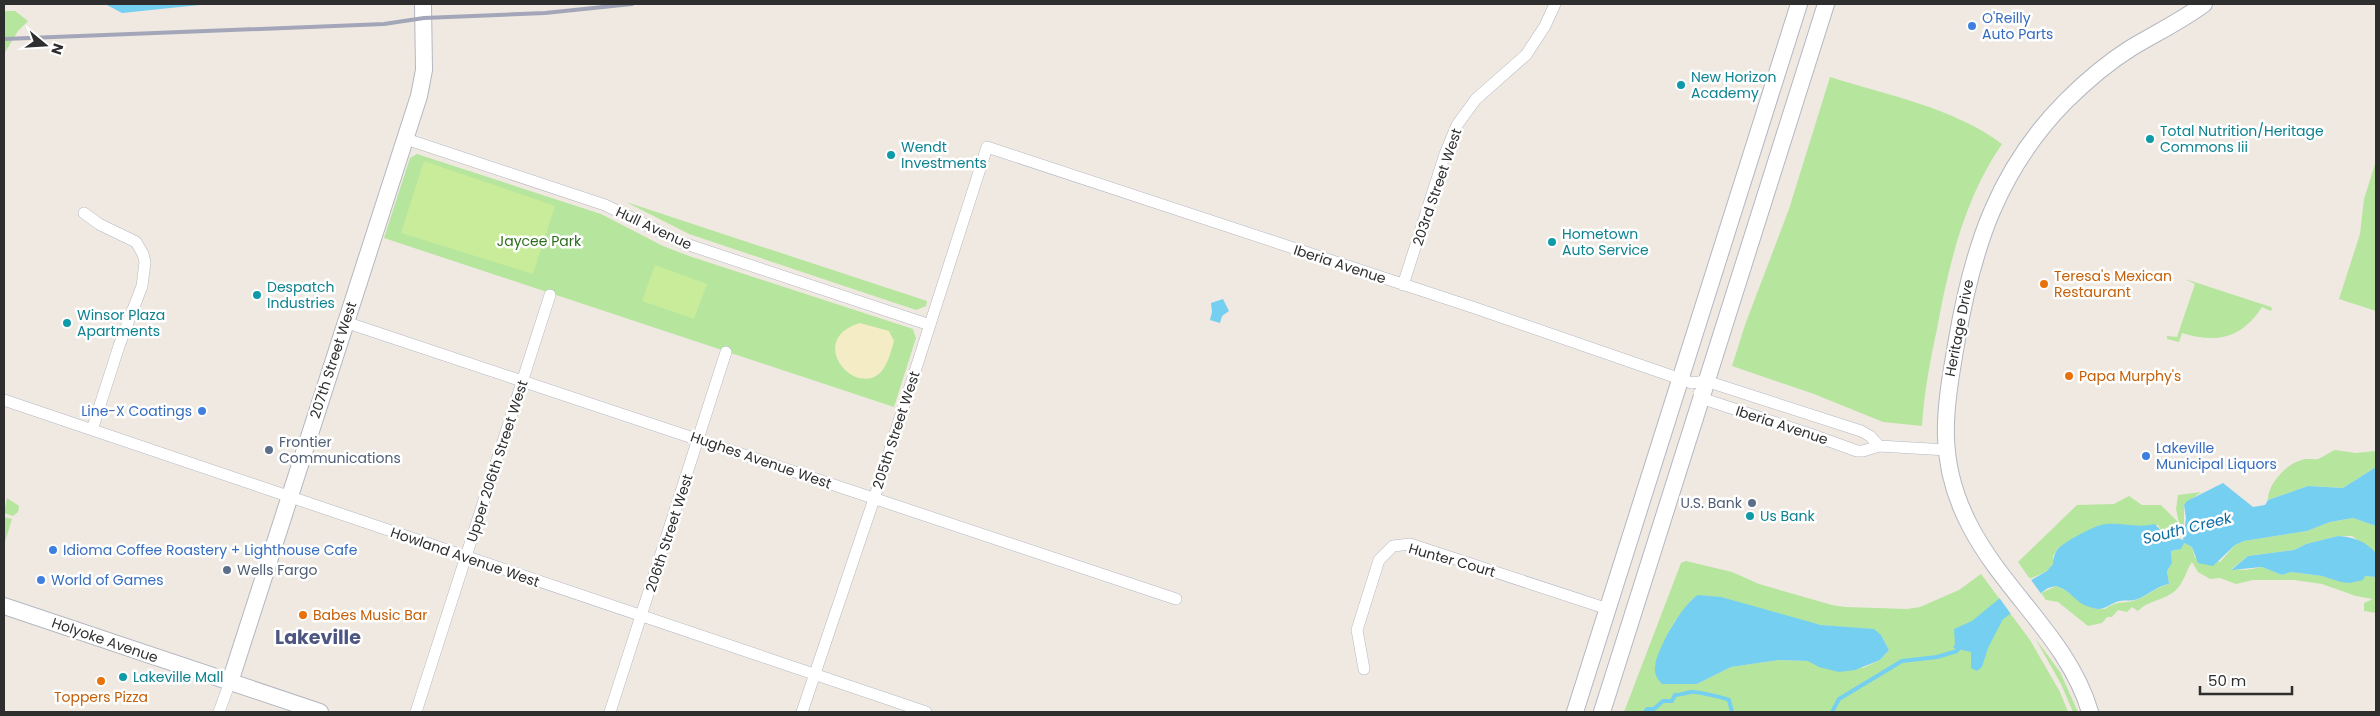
<svg xmlns="http://www.w3.org/2000/svg" width="2380" height="716" viewBox="0 0 2380 716" font-family="Poppins,sans-serif">
	<style>
		.green { fill: #b6e59e; fill-rule: evenodd }
		.sand { fill: #f3ecc5 }
		.pitch { fill: #c9ec9a }
		.water { fill: #75cff0 }
		.pier { fill: #efe9e1 }
		.lines { fill: none; stroke-linecap: round; stroke-linejoin: round }
		.stream { stroke: #75cff0; stroke-width: 4 }
		.street-casing { stroke: #b4b7c1; stroke-width: 12 }
		.secondary-casing { stroke: #b4b7c1; stroke-width: 18 }
		.street { stroke: #fff; stroke-width: 11 }
		.secondary { stroke: #fff; stroke-width: 16 }
		.rail { stroke: #a3a6b8; stroke-width: 4 }
		.shop-dot { fill: #3f7fe0; stroke: #fff; stroke-width: 2 }
		.culture-dot { fill: #0f9aa8; stroke: #fff; stroke-width: 2 }
		.food-dot { fill: #e8710a; stroke: #fff; stroke-width: 2 }
		.service-dot { fill: #5c6f8a; stroke: #fff; stroke-width: 2 }
		.labels { text-anchor: middle; dominant-baseline: central; stroke-width: 5; stroke-linejoin: round; paint-order: stroke }
		.shop-label { font-size: 14px; fill: #366cbe; stroke: #fff; text-anchor: start }
		.culture-label { font-size: 14px; fill: #0d838f; stroke: #fff; text-anchor: start }
		.street-label { font-size: 14px; fill: #2e2e2e; stroke: #fff }
		.park-label { font-size: 14px; fill: #2c6e1b; stroke: #fff }
		.food-label { font-size: 14px; fill: #c56008; stroke: #fff; text-anchor: start }
		.service-label { font-size: 14px; fill: #4e5e75; stroke: #fff; text-anchor: start }
		.water-label { font-size: 15px; font-style: italic; fill: #0d6fa3; stroke: #fff }
		.district-label { font-size: 19px; font-weight: bold; fill: #4d5680; stroke: #fff }
	</style>
	<rect width="100%" height="100%" fill="#efe9e1"/>
	<!-- green -->
	<path class="green" d="M4,11H15L28,21L18,31L4,54Z
		M1830,77C1886,95 1955,108 2002,144C1964,199 1949,264 1937,329C1930,361 1924,393 1922,426L1883,422L1814,394L1732,366L1745,325L1789,209Z
		M417,154L601,214L663,246L689,256L913,329L916,338L894,407L384,238L410,158Z
		M2376,161V311L2339,299L2360,234L2364,199Z
		M626,202L927,301L926,306L916,310L689,234Z
		M2185,279L2271,307L2272,309L2271,311L2262,307C2242,338 2217,344 2182,333L2179,342L2167,339V336L2177,337L2195,284Z
		M2335,450L2356,453L2376,451V467L2343,488L2308,486L2268,500C2267,485 2287,463 2302,460C2307,458 2313,460 2318,459C2324,457 2329,452 2335,450Z
		M2201,492L2184,505V534L2180,538L2161,531L2158,525L2141,527L2100,525L2058,548L2053,556V564L2047,571L2030,579L2018,562L2077,505L2114,504L2129,496L2142,505H2161L2179,523L2176,509L2178,495Z
		M7,498L19,506L18,512L13,516L4,513Z
		M4,517L12,519L4,545Z
		M2353,518L2376,526V553L2352,536H2338L2306,544L2294,550L2248,556L2231,569L2246,570L2262,567L2282,575L2291,572L2322,576L2350,583L2365,576L2376,577V613L2364,611V603L2373,599L2356,596L2322,584L2294,580H2253L2236,584L2220,578L2210,579L2198,572L2192,562C2186,570 2185,581 2176,590C2166,600 2148,600 2138,611L2132,607L2127,612L2118,610L2112,617H2107L2102,623L2088,626L2058,602L2046,600L2041,593L2056,586C2074,592 2084,611 2105,609C2120,599 2122,605 2136,600C2148,596 2156,587 2169,584L2167,571L2172,562L2171,551L2178,550L2184,543L2192,547L2195,558L2220,562L2235,545L2244,541L2307,531L2330,522Z
		M1686,561L1732,572L1759,584L1832,605L1845,607L1907,609L1920,607L1959,590L1981,574L2030,640L2060,692L2068,712H1624L1681,563ZM1692,599L1775,614L1821,625L1855,628L1881,635L1889,650L1880,660L1863,668L1808,661L1779,660L1731,667L1697,684H1662L1655,665L1674,622Z
		M2035,638L2060,672L2078,712H2073L2061,684Z"/>
	<!-- sand -->
	<path class="sand" d="M860,323L889,331L894,341C891,351 888,365 880,373C853,397 806,339 860,323Z"/>
	<!-- pitch -->
	<path class="pitch" d="M424,161L555,206L533,274L401,233Z
		M655,265L707,284L694,319L642,301Z"/>
	<!-- water -->
	<path class="water" d="M105,4H209L122,13Z
		M1223,299L1229,311L1222,316L1220,323L1210,320L1212,312L1211,303Z
		M2376,467V526L2353,518L2330,522L2307,531L2244,541L2235,545L2213,566L2198,563L2192,547L2184,543L2181,549L2171,551L2172,563L2167,571L2169,584C2157,586 2150,594 2138,599C2131,602 2123,599 2116,602C2103,608 2102,612 2087,606C2075,602 2072,591 2056,586L2048,588L2003,619L1988,648L1982,667L1977,671L1971,668V652L1953,648L1955,644L1954,629L1972,621L2000,598L2047,571L2053,564C2053,559 2054,555 2057,550C2062,543 2092,527 2101,525C2119,521 2135,529 2155,524L2161,531L2183,540L2186,518L2184,505L2187,501L2223,483L2253,507L2265,505L2268,500L2308,486L2343,488Z
		M2338,536C2354,537 2365,541 2376,553V577L2365,576L2363,580L2350,583L2341,582L2322,576L2291,572L2282,575L2262,567L2231,570L2248,556L2294,550L2306,544Z
		M1698,595L1721,597L1821,625L1874,629L1881,635L1889,650L1880,660L1855,670L1839,672L1819,667L1808,661L1779,660L1731,667L1697,684H1662C1658,679 1654,675 1655,667C1656,650 1683,603 1698,595Z"/>
	<!-- pier -->
	<path class="pier" d="M2029,577L2042,595L2013,617L1998,596Z"/>
	<g class="lines">
		<!-- stream -->
		<path class="stream" d="M1645,712L1647,709H1654L1663,701H1672L1675,695C1681,695 1685,693 1691,692C1695,691 1726,698 1729,700L1732,712
			M1832,712L1839,699L1902,661L1937,657L1957,651L1960,646"/>
		<defs>
			<path id="street" d="M406,139L605,205L683,243L930,325
				M84,213L99,224L136,242L143,254L145,262L142,286L119,346L92,430
				M1403,285L1445,154L1457,125L1476,99L1526,55L1545,26L1555,4
				M345,322L1176,599
				M1699,393L1701,398L1722,405L1810,434L1857,451H1863L1879,446L1947,450
				M4,400L926,712
				M1364,669L1357,630L1379,560L1393,546L1410,544L1608,609
				M219,712L230,682
				M416,712L550,295
				M610,712L726,352
				M802,712L874,499L987,147L1475,308L1692,383L1706,381L1861,431L1870,436L1879,446"/>
			<path id="secondary" d="M4,606L320,712
				M230,682L419,96L424,70L423,4
				M1575,712L1799,4
				M1602,712L1826,4
				M2090,712C2069,640 2004,592 1970,526C1935,459 1945,409 1957,339C1973,247 1998,170 2065,102C2085,82 2107,63 2131,48C2156,33 2181,21 2204,4"/>
		</defs>
		<!-- street casing -->
		<use href="#street" class="street-casing"/>
		<!-- secondary casing -->
		<use href="#secondary" class="secondary-casing"/>
		<!-- street -->
		<use href="#street" class="street"/>
		<!-- secondary -->
		<use href="#secondary" class="secondary"/>
		<!-- rail -->
		<path class="rail" d="M4,39L384,24L424,18L545,13L632,4"/>
	</g>
	<!-- markers -->
	<g class="shop-dot">
		<circle cx="1972" cy="26" r="5"/>
		<circle cx="202" cy="411" r="5"/>
		<circle cx="2146" cy="456" r="5"/>
		<circle cx="53" cy="550" r="5"/>
		<circle cx="41" cy="580" r="5"/>
	</g>
	<g class="culture-dot">
		<circle cx="1681" cy="85" r="5"/>
		<circle cx="2150" cy="139" r="5"/>
		<circle cx="891" cy="155" r="5"/>
		<circle cx="1552" cy="242" r="5"/>
		<circle cx="257" cy="295" r="5"/>
		<circle cx="67" cy="323" r="5"/>
		<circle cx="1750" cy="516" r="5"/>
		<circle cx="123" cy="677" r="5"/>
	</g>
	<g class="food-dot">
		<circle cx="2044" cy="284" r="5"/>
		<circle cx="2069" cy="376" r="5"/>
		<circle cx="303" cy="615" r="5"/>
		<circle cx="101" cy="681" r="5"/>
	</g>
	<g class="service-dot">
		<circle cx="269" cy="450" r="5"/>
		<circle cx="1752" cy="503" r="5"/>
		<circle cx="227" cy="570" r="5"/>
	</g>
	<g class="labels">
		<!-- shop labels -->
		<g class="shop-label">
			<text x="1982" y="18">O'Reilly<tspan x="1982" dy="16">Auto Parts</tspan></text>
			<text x="192" y="411" text-anchor="end">Line-X Coatings</text>
			<text x="2156" y="448">Lakeville<tspan x="2156" dy="16">Municipal Liquors</tspan></text>
			<text x="63" y="550">Idioma Coffee Roastery + Lighthouse Cafe</text>
			<text x="51" y="580">World of Games</text>
		</g>
		<!-- culture labels -->
		<g class="culture-label">
			<text x="1691" y="77">New Horizon<tspan x="1691" dy="16">Academy</tspan></text>
			<text x="2160" y="131">Total Nutrition/Heritage<tspan x="2160" dy="16">Commons Iii</tspan></text>
			<text x="901" y="147">Wendt<tspan x="901" dy="16">Investments</tspan></text>
			<text x="1562" y="234">Hometown<tspan x="1562" dy="16">Auto Service</tspan></text>
			<text x="267" y="287">Despatch<tspan x="267" dy="16">Industries</tspan></text>
			<text x="77" y="315">Winsor Plaza<tspan x="77" dy="16">Apartments</tspan></text>
			<text x="1760" y="516">Us Bank</text>
			<text x="133" y="677">Lakeville Mall</text>
		</g>
		<!-- street labels -->
		<g class="street-label">
			<text transform="translate(1437 187) rotate(-71)">203rd Street West</text>
			<text transform="translate(654 228) rotate(25)">Hull Avenue</text>
			<text transform="translate(1340 264) rotate(18)">Iberia Avenue</text>
			<text transform="translate(1959 328) rotate(-79)">Heritage Drive</text>
			<text transform="translate(333 360) rotate(-72)">207th Street West</text>
			<text transform="translate(1782 425) rotate(18)">Iberia Avenue</text>
			<text transform="translate(896 430) rotate(-72)">205th Street West</text>
			<text transform="translate(761 460) rotate(19)">Hughes Avenue West</text>
			<text transform="translate(497 461) rotate(-72)">Upper 206th Street West</text>
			<text transform="translate(669 533) rotate(-72)">206th Street West</text>
			<text transform="translate(465 557) rotate(19)">Howland Avenue West</text>
			<text transform="translate(1452 560) rotate(16)">Hunter Court</text>
			<text transform="translate(105 640) rotate(19)">Holyoke Avenue</text>
		</g>
		<!-- park labels -->
		<g class="park-label">
			<text x="539" y="241">Jaycee Park</text>
		</g>
		<!-- food labels -->
		<g class="food-label">
			<text x="2054" y="276">Teresa's Mexican<tspan x="2054" dy="16">Restaurant</tspan></text>
			<text x="2079" y="376">Papa Murphy's</text>
			<text x="313" y="615">Babes Music Bar</text>
			<text x="101" y="697" text-anchor="middle">Toppers Pizza</text>
		</g>
		<!-- service labels -->
		<g class="service-label">
			<text x="279" y="442">Frontier<tspan x="279" dy="16">Communications</tspan></text>
			<text x="1742" y="503" text-anchor="end">U.S. Bank</text>
			<text x="237" y="570">Wells Fargo</text>
		</g>
		<!-- water labels -->
		<g class="water-label">
			<text transform="translate(2187 528) rotate(-14)">South Creek</text>
		</g>
		<!-- district labels -->
		<g class="district-label">
			<text x="318" y="637">Lakeville</text>
		</g>
	</g>
	<!-- border -->
	<rect width="2380" height="716" fill="none" stroke="#2e2e2e" stroke-width="10"/>
	<!-- north arrow -->
	<g transform="translate(45 45) rotate(108)" stroke="#ffffff" stroke-width="4" paint-order="stroke">
	<path d="M0-4L9 19L0 12L-9 19Z" fill="#2e2e2e"/>
	<text y="-8" font-size="14" font-weight="bold" text-anchor="middle" fill="#2e2e2e">N</text>
	</g>
	<!-- scale -->
	<path d="M2200 686v8h92v-8" fill="none" stroke="#2e2e2e" stroke-width="2.5"/>
	<text x="2208" y="686" font-size="15" fill="#2e2e2e" stroke="#ffffff" stroke-width="4" paint-order="stroke">50 m</text>
</svg>
